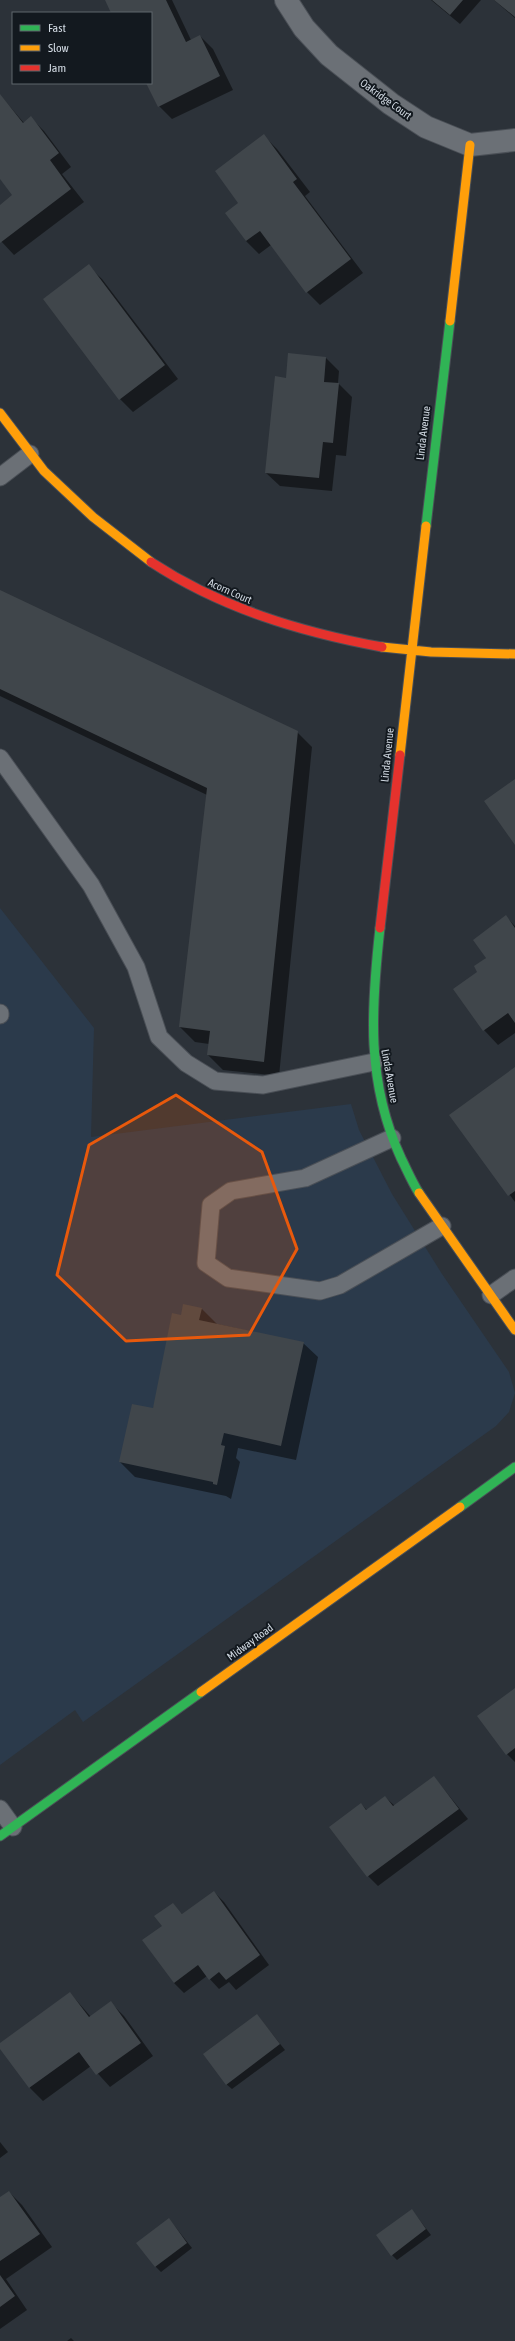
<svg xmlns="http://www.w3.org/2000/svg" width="515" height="2341" viewBox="0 0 515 2341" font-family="'Asap Condensed',sans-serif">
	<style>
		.built { fill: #2b3a4b }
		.shadow { fill: #0007 }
		.building { fill: #40464b }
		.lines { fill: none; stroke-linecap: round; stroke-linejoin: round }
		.lane-casing { stroke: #4a4f56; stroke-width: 19 }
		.street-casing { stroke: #4a4f56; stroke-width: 24 }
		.fast-casing { stroke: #4a4f56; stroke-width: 11 }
		.slow-casing { stroke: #4a4f56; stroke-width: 11 }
		.jam-casing { stroke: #4a4f56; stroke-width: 11 }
		.lane { stroke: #6b7076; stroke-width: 17 }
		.street { stroke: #6b7076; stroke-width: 22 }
		.fast { stroke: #30b455; stroke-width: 9 }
		.slow { stroke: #ff9f0a; stroke-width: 9 }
		.jam { stroke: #e5322d; stroke-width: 9 }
		.marked { fill: #e8590c; fill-opacity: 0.2; stroke: #e8590c; stroke-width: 3; stroke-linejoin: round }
		.labels { text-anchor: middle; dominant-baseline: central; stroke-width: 4; stroke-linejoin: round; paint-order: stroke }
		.street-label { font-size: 11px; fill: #d1d9e2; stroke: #13191f }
	</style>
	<rect width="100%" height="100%" fill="#2c3239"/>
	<!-- built -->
	<path class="built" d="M0,908L94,1028L91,1137L351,1104L359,1130L392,1194L442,1274L509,1372L515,1393L509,1412L496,1426L83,1722L75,1710L0,1765Z"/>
	<!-- shadow -->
	<path class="shadow" d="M107,0H172L191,40L200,36L213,49L233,90L172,119L159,106L147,83H151V13H113Z
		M431,0H481L460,24Z
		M494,0H515V18Z
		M0,95L24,123L31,118L44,131L71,167L62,174L84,202L14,255L0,240V206L14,196L0,178Z
		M264,136L277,149L310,192L305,196L363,273L320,305L307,292L271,245L259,254L246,241L240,203Z
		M88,266L102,279L178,379L133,412L120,399L44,299Z
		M326,358L339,371L338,383L352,397L346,456L336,455L332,491L280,486L266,473Z
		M0,592L297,732L312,747L279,1076L223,1070L208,1055L209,1044L195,1042L180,1027L207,795L0,696Z
		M506,917L515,926V1033L498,1045L484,1030L479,972Z
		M515,1069V1202L451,1115Z
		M202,1309L217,1324L303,1343L318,1357L296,1460L238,1448L236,1458L240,1462L231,1499L226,1496L135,1477L120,1462L153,1409L181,1316Z
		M515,1689V1762L507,1754Z
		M434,1777L468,1819L378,1886L368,1876L361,1804L367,1810L385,1797L395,1806Z
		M214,1892L224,1902L269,1965L236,1990L229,1982L219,1989L207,1976L184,1993L174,1983L163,1926L173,1904L183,1915Z
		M70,1993L91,2017L111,2003L124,2016L153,2056L110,2087L91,2066L43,2101L30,2088L0,2044Z
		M257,2015L285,2050L232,2089L226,2084Z
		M0,2142L8,2152L0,2158Z
		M9,2192L22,2205L52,2247L6,2279L27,2310L0,2329V2198Z
		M412,2210L431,2235L397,2260L392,2255Z
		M169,2219L192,2248L161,2272L155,2266Z
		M71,2338L74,2341H67Z"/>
	<!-- building -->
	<path class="building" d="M105,0H166L186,42L200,35L220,76L158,107L146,83H151V13H111Z
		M432,0H463L450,15Z
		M494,0H515V17Z
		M0,94L23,123L31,116L59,153L50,160L71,189L0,243V205L12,195L0,179Z
		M264,134L297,179L293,182L351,259L306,293L260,231L246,241L225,213L238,203L215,171Z
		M89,264L165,365L119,400L43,299Z
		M288,353L326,357L324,382L339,383L333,443L323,442L319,478L265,473L275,376L286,378Z
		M0,590L298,731L264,1062L207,1055L210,1031L179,1027L207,788L0,689Z
		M515,779V845L484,801Z
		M506,915L515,928V1023L508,1013L483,1031L453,989L477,972L474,966L486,958L473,940Z
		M515,1067V1191L508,1196L449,1115Z
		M183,1304L202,1308L199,1320L304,1342L281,1446L224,1433L221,1445L225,1446L217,1485L213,1484V1482L119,1462L132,1404L153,1408L172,1313L181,1315Z
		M515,1688V1748L506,1755L477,1716Z
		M434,1776L459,1809L367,1877L329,1827L361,1803L366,1810L385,1796L393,1806Z
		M214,1891L260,1955L226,1980L219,1972L209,1980L198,1965L174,1983L142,1940L162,1926L154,1916L173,1903L182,1914Z
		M70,1992L89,2017L111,2001L141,2043L96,2075L79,2052L29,2088L0,2049V2043Z
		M257,2014L280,2044L226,2085L203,2054Z
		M9,2191L40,2234L0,2261V2197Z
		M412,2209L426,2229L391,2256L376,2235Z
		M169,2218L187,2243L155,2267L136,2243Z
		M0,2275L15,2296L0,2307Z"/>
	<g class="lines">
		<defs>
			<path id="lane" d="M0,477L30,454
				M0,758L91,885L136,967L159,1037L186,1063L215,1081L263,1085L374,1062
				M0,1013V1015
				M392,1138L305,1178L231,1191L211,1205L206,1263L228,1278L320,1291L340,1285L442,1226
				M491,1295L515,1278
				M0,1809L13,1827"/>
			<path id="street" d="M286,0L304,28L329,55L391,104L426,127L470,145L515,140"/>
			<path id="fast" d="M426,526L450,321
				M380,928C371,1009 366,1082 401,1158C407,1170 412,1182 419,1193
				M460,1507L515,1467
				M0,1836L201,1692"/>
			<path id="slow" d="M450,321L470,145
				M0,413L44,471L93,517L151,562
				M382,647L431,652L515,654
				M400,755L426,526
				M419,1193L515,1330
				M201,1692L460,1507"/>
			<path id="jam" d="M151,562C221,608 300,632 382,647
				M380,928L400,755"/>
		</defs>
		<!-- lane casing -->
		<use href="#lane" class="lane-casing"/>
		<!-- street casing -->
		<use href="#street" class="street-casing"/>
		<!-- fast casing -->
		<use href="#fast" class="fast-casing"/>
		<!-- slow casing -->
		<use href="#slow" class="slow-casing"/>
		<!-- jam casing -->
		<use href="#jam" class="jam-casing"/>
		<!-- lane -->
		<use href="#lane" class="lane"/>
		<!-- street -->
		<use href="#street" class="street"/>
		<!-- fast -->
		<use href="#fast" class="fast"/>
		<!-- slow -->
		<use href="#slow" class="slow"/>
		<!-- jam -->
		<use href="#jam" class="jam"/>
	</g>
	<!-- marked area -->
	<path class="marked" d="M176,1095L262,1152L297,1249L249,1335L126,1341L57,1275L89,1145Z"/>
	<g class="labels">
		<!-- street labels -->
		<g class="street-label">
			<text transform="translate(386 99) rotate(36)">Oakridge Court</text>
			<text transform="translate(423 433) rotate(-83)">Linda Avenue</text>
			<text transform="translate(230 591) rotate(24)">Acorn Court</text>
			<text transform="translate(387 755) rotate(-84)">Linda Avenue</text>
			<text transform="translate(390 1076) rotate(80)">Linda Avenue</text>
			<text transform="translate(250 1642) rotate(-36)">Midway Road</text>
		</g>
	</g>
	<!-- legend -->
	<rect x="12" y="12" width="140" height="72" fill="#13191f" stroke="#5f666d"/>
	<rect x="20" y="25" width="20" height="6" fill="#30b455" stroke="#5f666d"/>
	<text x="48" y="32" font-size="12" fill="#d1d9e2">Fast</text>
	<rect x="20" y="45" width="20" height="6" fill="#ff9f0a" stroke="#5f666d"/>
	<text x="48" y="52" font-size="12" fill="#d1d9e2">Slow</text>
	<rect x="20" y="65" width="20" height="6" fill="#e5322d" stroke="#5f666d"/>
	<text x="48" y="72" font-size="12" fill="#d1d9e2">Jam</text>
</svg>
